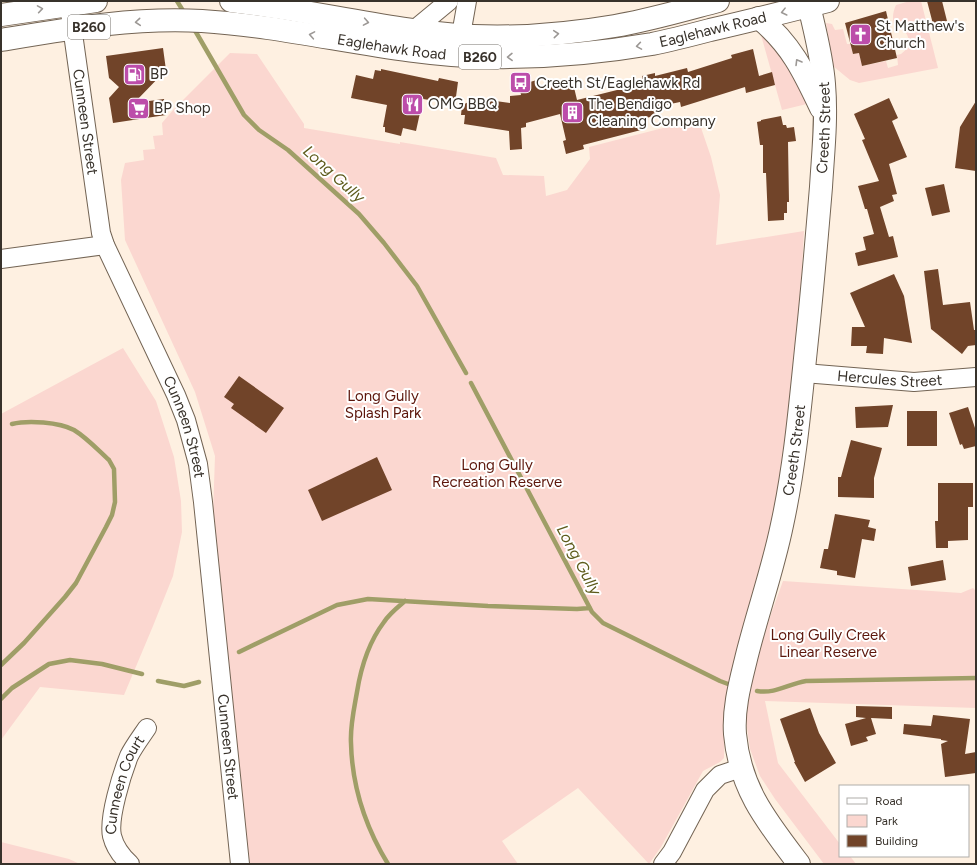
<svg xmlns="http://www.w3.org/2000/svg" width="977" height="865" viewBox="0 0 977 865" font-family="Figtree,sans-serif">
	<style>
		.green { fill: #fbd7d0 }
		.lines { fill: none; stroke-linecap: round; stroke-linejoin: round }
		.stream { stroke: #9f9e67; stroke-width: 4.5 }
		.building { fill: #714429 }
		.minor-casing { stroke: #736454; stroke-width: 20 }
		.major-casing { stroke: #736454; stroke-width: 24 }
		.minor { stroke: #fff; stroke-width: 18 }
		.major { stroke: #fff; stroke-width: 22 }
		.oneway { stroke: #9c9895 }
		.labels { text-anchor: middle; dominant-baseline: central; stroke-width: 4; stroke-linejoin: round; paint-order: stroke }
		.shield { fill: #fff; stroke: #74706b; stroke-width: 1 }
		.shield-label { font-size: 14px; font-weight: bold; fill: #38322b }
		.poi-label { font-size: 15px; fill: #38322b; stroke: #fff; text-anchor: start }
		.street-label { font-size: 15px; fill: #38322b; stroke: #fff }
		.park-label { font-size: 15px; fill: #5c160b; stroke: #fff }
		.water-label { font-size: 16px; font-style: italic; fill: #5d5b1b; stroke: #fff }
	</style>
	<rect width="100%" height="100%" fill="#fef0e1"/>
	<!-- green -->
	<path class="green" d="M910,1H921L938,68L859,83L850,80L833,66L826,23L832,24L835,30L843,29L847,44H850L853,54L859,53L862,66L886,61L888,68L898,65L897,55L901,54L909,47C909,42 909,36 905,32C903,30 899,29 896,27C891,21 893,11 896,5Z
		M761,35L771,39L811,103L782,110Z
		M230,53L257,54L304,124V128L400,144V142L496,158L503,175L544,176L546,196L567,190L590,159L589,147L698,119L711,157L720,195L716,245L804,231L798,345L778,505L725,727L724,758L720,762L703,771L661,847L649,864L578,788L502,841L518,864H248L213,515L215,456L195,392L125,240L121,180L125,163L144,160L143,150L155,149L153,136L163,135L162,123L174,109Z
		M123,348L156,401L174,457L181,501L182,532L173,576L153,626L124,695L40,687L1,740V414Z
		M783,581L961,593L973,588L976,591V708L765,701L778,763L840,844V856H850L856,864H824L775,799L760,776L750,749L745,714L752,677L766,628Z
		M1,842L69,859L80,864H1Z"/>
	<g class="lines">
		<!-- stream -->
		<path class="stream" d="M177,1L185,14
			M193,27L244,115L259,130L288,150L359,214L384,243L417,286L466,373
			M471,383L592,612L603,623L720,681L728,684
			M239,652L337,605L368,599L488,606L577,609L590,608
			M1,665L24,643L65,597L76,583L106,527L112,515L115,502L114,469L109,460C98,450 87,438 74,430C59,422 28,420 12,424
			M158,681L184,686L199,682
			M757,691C776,694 788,684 806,681L976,678
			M1,699L12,688L49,664L70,660L102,664L142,674
			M388,864C366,828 352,786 351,743C350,726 354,709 357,692C361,667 368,643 384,622C389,614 398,607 405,601"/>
	</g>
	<!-- building -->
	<path class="building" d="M927,1H942L947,21L933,24Z
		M886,11L897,58L862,66L859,53L853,54L845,23Z
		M163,48L166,70L134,103L164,99L166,115L113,123L109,98L119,87L109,78L106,56Z
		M753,49L759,76L772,72L775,85L746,93L745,87L681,107L680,102L656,107L658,115L638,120L641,130L583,145L584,149L566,154L563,141L566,140L560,114L526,123V127L521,128L522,149L510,150L509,131L464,124L465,115H461L462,105L473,100L481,99L510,103V96L521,95L519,85L537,80L538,87L572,79L577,100L629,87L628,83L642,79V76L655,73V76L687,68L688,72L732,58L731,55Z
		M381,69L438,81L439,78L458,82L455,104L423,99L416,131L403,128L401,136L385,132V127H383L387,105L351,98L356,75L373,79L375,70L381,71Z
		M889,98L898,118L892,121L907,157L889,164L897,194L892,195L894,201L880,207L889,237L893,236L898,257L858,266L855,253L866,250L863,237L874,234L867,209H865L858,186L879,181L862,140L865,139L854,114Z
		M976,101V171L955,168L960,127Z
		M781,116L783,125H786L787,128L794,127L796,141L788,142L789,202H787V213H784V220L768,221L766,173H763V145H760L757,122L761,121V120Z
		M944,184L950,212L932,216L925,188Z
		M938,269L943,305L970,302L974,330H976V345L968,346L962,354L931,329L924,271Z
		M894,274L904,296L912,343L884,338L883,354L866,353L867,346H851L852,327H865L850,293Z
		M239,376L284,408L266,433L231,408L234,404L224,397Z
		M893,405L888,427L856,428L855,407Z
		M968,407L976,431V446L964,449L962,444L960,445L949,413Z
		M907,411H937V446H907Z
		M851,440L882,448L874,478V498L838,497V477H841Z
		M377,457L392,490L322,521L308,490Z
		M938,483H973V507H968V540L948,541V548H936L935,521H938Z
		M835,514L870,520L868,527L876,529L874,541L862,539L855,578L837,575V571L820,568L824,549H828Z
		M943,560L946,580L911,586L908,567Z
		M856,706L892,707V719L871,718L876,734L866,737L868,741L851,746L845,724L866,718L856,717Z
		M810,708L819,733L836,763L805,782L794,762H795L780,719Z
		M933,715L970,719L965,754L976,752V773L945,777L941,744L948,741L941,740V739L903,734L904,724L931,726Z"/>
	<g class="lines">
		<defs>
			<g id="minor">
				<path id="s1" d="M69,5L101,233L105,245L176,395L186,420L198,464L203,502L240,864"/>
				<path d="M414,30L449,1"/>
				<path d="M461,35L467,1"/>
				<path d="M1,259L105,245"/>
				<path id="s2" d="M804,373L914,382L976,377"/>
				<path id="s3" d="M130,864C121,856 115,848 112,836C108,818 122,774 129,756C134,746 141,737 147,728"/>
				<path d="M663,864L672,852L705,790L720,775L741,768"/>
			</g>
			<g id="major">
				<path d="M231,1C312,10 392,32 473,36C521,38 568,34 615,26C650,20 684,10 718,1"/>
				<path d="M1,15L96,1"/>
				<path d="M759,18C791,44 804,72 821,108"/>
				<path id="s4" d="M1,40C67,29 134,17 202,21C298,27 392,55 489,57C544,58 599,53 652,44C672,40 691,35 710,30C749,21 789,11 828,1"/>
				<path id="s5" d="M799,864C767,822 740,789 735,734C733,707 741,680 747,655C758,611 773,569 782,525C796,461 801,395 808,330C813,282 817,235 821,187C823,153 827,119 824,84C822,56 814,28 808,1"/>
			</g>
		</defs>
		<!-- minor casing -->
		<use href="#minor" class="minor-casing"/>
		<!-- major casing -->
		<use href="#major" class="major-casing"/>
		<!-- minor -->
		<use href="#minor" class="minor"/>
		<!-- major -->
		<use href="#major" class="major"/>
	</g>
	<!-- one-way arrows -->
	<defs><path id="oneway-chevron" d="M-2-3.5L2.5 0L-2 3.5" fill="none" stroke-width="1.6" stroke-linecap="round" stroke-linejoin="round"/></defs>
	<g class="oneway">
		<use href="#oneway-chevron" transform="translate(40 9) rotate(-9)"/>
		<use href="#oneway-chevron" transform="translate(784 12) rotate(166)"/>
		<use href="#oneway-chevron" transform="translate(138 22) rotate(175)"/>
		<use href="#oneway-chevron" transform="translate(366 22) rotate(10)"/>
		<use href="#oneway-chevron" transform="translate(556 34) rotate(-5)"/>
		<use href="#oneway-chevron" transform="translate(312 35) rotate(-170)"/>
		<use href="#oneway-chevron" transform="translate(639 46) rotate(171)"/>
		<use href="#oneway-chevron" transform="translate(510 57) rotate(179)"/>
		<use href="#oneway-chevron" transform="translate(798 62) rotate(-121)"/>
	</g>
	<!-- icons -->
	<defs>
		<symbol id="church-square" viewBox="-11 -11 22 22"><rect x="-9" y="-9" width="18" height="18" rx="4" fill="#bc4daa" stroke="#fff"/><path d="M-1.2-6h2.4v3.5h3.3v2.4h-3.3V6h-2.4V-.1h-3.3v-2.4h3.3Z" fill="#fff"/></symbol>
		<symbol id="fuel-square" viewBox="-11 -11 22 22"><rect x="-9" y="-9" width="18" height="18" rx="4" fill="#bc4daa" stroke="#fff"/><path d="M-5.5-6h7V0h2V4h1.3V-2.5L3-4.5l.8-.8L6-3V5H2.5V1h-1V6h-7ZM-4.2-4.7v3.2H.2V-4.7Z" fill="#fff"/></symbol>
		<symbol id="bus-square" viewBox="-11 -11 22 22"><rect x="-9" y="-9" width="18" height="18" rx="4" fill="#bc4daa" stroke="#fff"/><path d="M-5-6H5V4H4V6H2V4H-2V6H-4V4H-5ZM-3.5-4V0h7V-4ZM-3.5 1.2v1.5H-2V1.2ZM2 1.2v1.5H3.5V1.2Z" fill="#fff"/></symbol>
		<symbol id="restaurant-square" viewBox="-11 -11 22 22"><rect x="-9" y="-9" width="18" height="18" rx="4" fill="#bc4daa" stroke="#fff"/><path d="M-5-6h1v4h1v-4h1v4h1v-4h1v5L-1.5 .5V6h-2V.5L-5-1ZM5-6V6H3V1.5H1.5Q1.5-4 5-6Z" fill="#fff"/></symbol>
		<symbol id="supermarket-square" viewBox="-11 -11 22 22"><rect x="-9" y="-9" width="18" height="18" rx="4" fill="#bc4daa" stroke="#fff"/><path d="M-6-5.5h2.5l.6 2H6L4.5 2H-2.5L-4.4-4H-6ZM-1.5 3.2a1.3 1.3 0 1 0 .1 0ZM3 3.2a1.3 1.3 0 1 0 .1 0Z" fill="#fff"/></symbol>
		<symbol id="building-square" viewBox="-11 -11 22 22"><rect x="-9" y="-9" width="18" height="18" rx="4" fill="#bc4daa" stroke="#fff"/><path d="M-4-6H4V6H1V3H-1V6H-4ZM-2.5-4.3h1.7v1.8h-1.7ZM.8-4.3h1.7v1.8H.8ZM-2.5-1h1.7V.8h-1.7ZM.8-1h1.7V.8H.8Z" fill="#fff"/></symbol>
	</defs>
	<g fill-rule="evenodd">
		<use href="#church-square" x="848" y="22" width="25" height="25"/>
		<use href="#fuel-square" x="122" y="62" width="25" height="25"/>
		<use href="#bus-square" x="508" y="70" width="25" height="25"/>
		<use href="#restaurant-square" x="400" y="92" width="25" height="25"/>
		<use href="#supermarket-square" x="126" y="96" width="25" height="25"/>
		<use href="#building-square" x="560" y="100" width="25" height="25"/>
	</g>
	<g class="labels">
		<!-- shield labels -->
		<g class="shield">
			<rect x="68" y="15" width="42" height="24" rx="3"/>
			<rect x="459" y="45" width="42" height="24" rx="3"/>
		</g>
		<g class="shield-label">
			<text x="89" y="27">B260</text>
			<text x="480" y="57">B260</text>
		</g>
		<!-- poi labels -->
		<g class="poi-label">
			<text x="876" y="26">St Matthew's<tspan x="876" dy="17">Church</tspan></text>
			<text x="150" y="74">BP</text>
			<text x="536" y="83">Creeth St/Eaglehawk Rd</text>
			<text x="428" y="104">OMG BBQ</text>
			<text x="588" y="104">The Bendigo<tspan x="588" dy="17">Cleaning Company</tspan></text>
			<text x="154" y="108">BP Shop</text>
		</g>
		<!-- street labels -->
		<g class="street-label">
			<text stroke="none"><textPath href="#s4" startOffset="718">Eaglehawk Road</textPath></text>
			<text stroke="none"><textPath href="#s4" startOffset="394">Eaglehawk Road</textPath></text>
			<text stroke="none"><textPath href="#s1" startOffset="118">Cunneen Street</textPath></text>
			<text stroke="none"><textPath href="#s5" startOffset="762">Creeth Street</textPath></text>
			<text stroke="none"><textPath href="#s2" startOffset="86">Hercules Street</textPath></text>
			<text stroke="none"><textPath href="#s1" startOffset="442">Cunneen Street</textPath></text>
			<text stroke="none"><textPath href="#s5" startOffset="438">Creeth Street</textPath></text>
			<text stroke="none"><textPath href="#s1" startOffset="766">Cunneen Street</textPath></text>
			<text stroke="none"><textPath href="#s3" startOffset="87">Cunneen Court</textPath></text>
		</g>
		<!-- park labels -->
		<g class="park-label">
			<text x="383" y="396">Long Gully<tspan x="383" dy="17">Splash Park</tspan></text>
			<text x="497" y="465">Long Gully<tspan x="497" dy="17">Recreation Reserve</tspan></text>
			<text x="828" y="635">Long Gully Creek<tspan x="828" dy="17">Linear Reserve</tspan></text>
		</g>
		<!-- water labels -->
		<g class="water-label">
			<text transform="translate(334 174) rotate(42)">Long Gully</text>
			<text transform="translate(579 560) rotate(62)">Long Gully</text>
		</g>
	</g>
	<!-- border -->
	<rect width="977" height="865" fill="none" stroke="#38322b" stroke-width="4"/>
	<!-- legend -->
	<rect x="839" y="785" width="130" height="72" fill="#ffffff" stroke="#afadaa"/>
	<rect x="847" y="798" width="20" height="6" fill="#ffffff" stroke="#afadaa"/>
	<text x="875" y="805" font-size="12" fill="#38322b">Road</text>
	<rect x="847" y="815" width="20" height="12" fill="#fbd7d0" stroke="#afadaa"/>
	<text x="875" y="825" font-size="12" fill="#38322b">Park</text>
	<rect x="847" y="835" width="20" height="12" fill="#714429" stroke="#afadaa"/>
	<text x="875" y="845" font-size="12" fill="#38322b">Building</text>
</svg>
